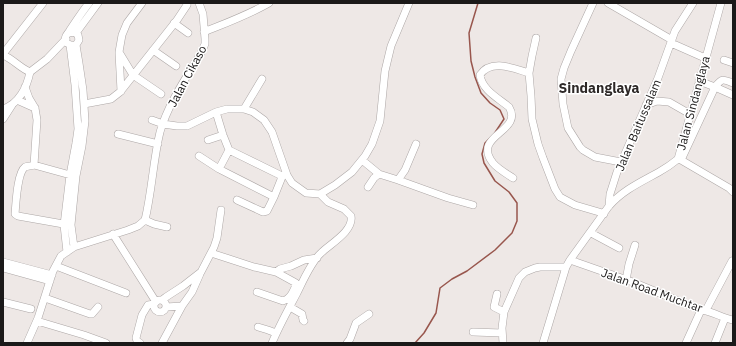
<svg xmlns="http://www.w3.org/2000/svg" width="736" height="346" viewBox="0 0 736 346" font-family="'IBM Plex Sans',sans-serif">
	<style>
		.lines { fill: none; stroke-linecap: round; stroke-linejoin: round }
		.stream { stroke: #98564d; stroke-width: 1.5 }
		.minor-casing { stroke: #ada7a6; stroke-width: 8 }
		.minor { stroke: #fff; stroke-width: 7 }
		.labels { text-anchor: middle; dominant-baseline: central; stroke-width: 3; stroke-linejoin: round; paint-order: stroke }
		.street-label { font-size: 12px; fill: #1b1919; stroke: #fff }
		.quarter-label { font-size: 14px; font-weight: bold; fill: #2d2827; stroke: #fff }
	</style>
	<rect width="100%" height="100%" fill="#eee8e6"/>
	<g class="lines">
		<!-- stream -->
		<path class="stream" d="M478,3L469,33L471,61L475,77L481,93L490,103L500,110L504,119L494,134
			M415,343L424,333L436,313L440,288L452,279L467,271L495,250L512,233L517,221V203L509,192L495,181L484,163L482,154L485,143L490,138"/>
		<defs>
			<path id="minor" d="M142,3L127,23L122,35L119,52L133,75L161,94
				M593,3L571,51L564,68L561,79L563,104L568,128L580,147L583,150L595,157L621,162
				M608,3L672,40
				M174,23L188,33
				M204,32C226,23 248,15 269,3
				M69,33L74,32L78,35L79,40L76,45C70,46 63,43 66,36C67,34 69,32 70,30C76,21 82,12 89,3
				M76,33L98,3
				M536,38L532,56L529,73L531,96L532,119L538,144L543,158L555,189L560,197L575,205L599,212L604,214
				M671,43L705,58
				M153,50L176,66
				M119,53L121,91
				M3,54L43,3
				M3,55C13,59 20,68 30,72L47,59L66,39
				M724,60L733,63
				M699,81L715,87L733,95
				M25,87L29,98L35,108L37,120L34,165L74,176
				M17,100L35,108
				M84,104L111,99L120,92L177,20L187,5
				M646,105L657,101L669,102L690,114
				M3,109C19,104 27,87 30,72
				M244,109L262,79
				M216,112L223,135L229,150L219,169L274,197L282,177V176L229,150
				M3,119L12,105
				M152,120L163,124L177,126H187L216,112L227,109H244L253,112L264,120L272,132L287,175L292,183L306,193L320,194L335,185L352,172L365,156L372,144L380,121L385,71L391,46L409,3
				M118,134L158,144
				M208,140L223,135
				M199,156L219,169
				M678,159L681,160L729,188L733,192
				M362,160L379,174L398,180L405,170L416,144
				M681,160L715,87C722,78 723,79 733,83
				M34,165C32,166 27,166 25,167C17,173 16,204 15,214L18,216L69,225
				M513,178C507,174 498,169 493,163C471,135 524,132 509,107C498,98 482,90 480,75C491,58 515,69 529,73
				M398,180L448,198L473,205
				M368,187L374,178L379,174
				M237,200L263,212L267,211L274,197
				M609,206L610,194L617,172L658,78L675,31L693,3
				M145,220L154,224L167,227
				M591,233L619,248
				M113,234L156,302
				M74,247L71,225L76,176L82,146L85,121L83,90L79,63L76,45
				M67,252L64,225L70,175L76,143L78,129L75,85L70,45
				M211,253L254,267L276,272L296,283C295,290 290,299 283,301L257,292
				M570,260L630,281L701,310C712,311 722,318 733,320
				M3,262L52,275
				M56,266L126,293
				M3,268L50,281
				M276,272L280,269L291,266L304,260L317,258
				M626,280L629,264L635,245
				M497,294L494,307L504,312
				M45,298L90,314H92L98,307
				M162,300L166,297L183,286L201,272L214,247L217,238L221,210
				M154 306a6 6 0 1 1 12 0a6 6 0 1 1-12 0Z
				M3,302L31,309
				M166,307L182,306L192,292L200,274
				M290,307L302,314L303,320L304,321
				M706,310L732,261
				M37,321L84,335L106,343
				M258,327L268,330L276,333
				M473,332L502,333
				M27,343L38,318L53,271L61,256L74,247L128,230L138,226L145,220C152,191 153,161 160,132C168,104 186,78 201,53L205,44V39L203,14L199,3
				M140,343L137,341L136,338L142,315L148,305L154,304
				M162,343L182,306
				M272,343C279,326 288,310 297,293C303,281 311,262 321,253C330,244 354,231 351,216L344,209L328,202L320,194
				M347,343L350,339L356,323L369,314
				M503,343L502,328L504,312L519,278L525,272L535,268L540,267H566
				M543,343L566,267L570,260L609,206C623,190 641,182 659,172C666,168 672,164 678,159L721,3
				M686,343L701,310
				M715,343L725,318"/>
		</defs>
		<!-- minor casing -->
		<use href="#minor" class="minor-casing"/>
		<!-- minor -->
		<use href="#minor" class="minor"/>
	</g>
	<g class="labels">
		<!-- street labels -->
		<g class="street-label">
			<text transform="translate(187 76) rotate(-62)">Jalan Cikaso</text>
			<text transform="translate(693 103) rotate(-75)">Jalan Sindanglaya</text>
			<text transform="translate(638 125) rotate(-67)">Jalan Baitussalam</text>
			<text transform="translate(652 290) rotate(20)">Jalan Road Muchtar</text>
		</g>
		<!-- quarter labels -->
		<g class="quarter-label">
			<text x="599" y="88">Sindanglaya</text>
		</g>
	</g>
	<!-- border -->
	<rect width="736" height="346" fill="none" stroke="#1b1919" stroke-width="8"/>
</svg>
